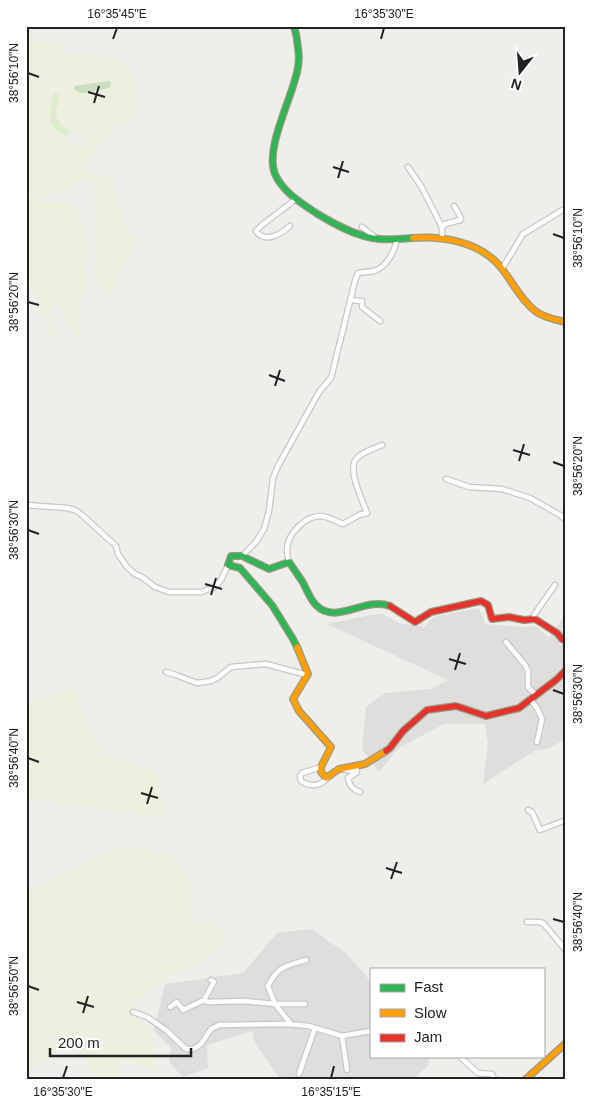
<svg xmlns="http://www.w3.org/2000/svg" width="592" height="1105" viewBox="0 0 592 1105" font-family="Helvetica,sans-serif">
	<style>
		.residential { fill: #dfdedc }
		.farmland { fill: #efefdf; fill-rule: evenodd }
		.grass { fill: #ddeccb }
		.forest { fill: #cbdec1 }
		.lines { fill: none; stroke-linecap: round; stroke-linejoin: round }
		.street-casing { stroke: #c9c8c7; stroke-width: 7 }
		.fast-casing { stroke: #999a82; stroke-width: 8 }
		.slow-casing { stroke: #999a82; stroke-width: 8 }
		.jam-casing { stroke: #999a82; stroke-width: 8 }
		.street { stroke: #fdfcfc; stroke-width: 4.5 }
		.fast { stroke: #30b455; stroke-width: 5.5 }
		.slow { stroke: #ff9f0a; stroke-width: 5.5 }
		.jam { stroke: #e5322d; stroke-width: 5.5 }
		.ticks { fill: none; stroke: #222; stroke-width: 2 }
		.neatline { fill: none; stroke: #222; stroke-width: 2 }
		.ticks-label { font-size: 12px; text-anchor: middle; fill: #222 }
	</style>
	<rect width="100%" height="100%" fill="#f0eeeb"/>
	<!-- residential -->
	<path class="residential" d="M479,608L485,624L521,627L536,626L549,638L566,613V738L551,748L535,751L515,763L483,784L488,744L485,724H444L399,748L379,772L362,749L366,707L385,693L431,689L448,680L327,624L366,616L383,614L399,623L424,627L433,617Z
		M311,929L346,953L371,982V1056H430L428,1066L413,1079H280L254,1041L253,1031L207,1045L208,1068L182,1077L169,1061L171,1048L154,1030L165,984L243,973L277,933Z"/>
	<!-- farmland -->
	<path class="farmland" d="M26,26H30L33,36L38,42L56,43L61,45L67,55L84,54L98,57L105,56L112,57L122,61L130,66L137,100L133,115L127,121L116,128L95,147L88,161V168L92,173L101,176L113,174L114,179V196L118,205L124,216L125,227L129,234L134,239V245L131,253L117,275L112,296L107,297L94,272L95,255L97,246L95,232V196L92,187V182L78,180L71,186L66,192L57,194L47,193L40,197L41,202L45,203L59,201L66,203L73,207L79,216L87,243L90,247L85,259L86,284L81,302L82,308L80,323L81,334L78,340L63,313L55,303L52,304L57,332L54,337L50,340L49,336L51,318L39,312V302L31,289L28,262L26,260V208L28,207L32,189L26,183ZM58,94L59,104L55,114L59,122L68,130L81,134L88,144L82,147L69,141L68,138L63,134L58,132L50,112L53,96Z
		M73,688L102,754L157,772L166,818L26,798V705Z
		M119,848L146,849L170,854L186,872L193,895L189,906L192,924L209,917L223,930V946L191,968L168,976L134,1003L145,1026L152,1036L155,1050L156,1073L137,1063L118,1061L121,1079H98L92,1076L88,1063L76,1050L56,1051L32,1069L26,1071V892L35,889L74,868Z"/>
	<!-- grass -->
	<path class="grass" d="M55,92L58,94C58,95 59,101 59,102C58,106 55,110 56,114C57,123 66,129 73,131L68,134V138C64,134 58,132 54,128C47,118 51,103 55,92Z"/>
	<!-- forest -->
	<path class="forest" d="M109,81L111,83L110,87C106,89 103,89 98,90C89,92 81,96 74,89V86Z"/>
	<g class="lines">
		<defs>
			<path id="street" d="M408,167L421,186L440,223L442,228V238
				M290,226C281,234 265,244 256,231L262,225L296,199
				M362,227L376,238
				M442,228L445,224L460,220L461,219L459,214L454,206
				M502,269L523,234L566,208
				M350,300L362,301V307L380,321
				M446,479L469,487L502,489L530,498L560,515L566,520
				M26,505L67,508L75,510L82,515L116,546L118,554L127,567L135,574L142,577L155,587L169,592H201L215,587L221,580L228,565
				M242,556L256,542L264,529L269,511L273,478L278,466L319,392L331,378L355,281L358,273C364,272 369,272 374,271C387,267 394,252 397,240
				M289,562C288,558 287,554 287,550C287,534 305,516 321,516C329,517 336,521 343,524L359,515L367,513C363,501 346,468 357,458C364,451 374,449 382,445
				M534,619V615L555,585
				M506,642L525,665L528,671V687L536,695
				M166,672L176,675L197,683L211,681L217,678L231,667L266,664L307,675
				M530,699L537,708L542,719L537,742
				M321,767L302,773L300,776L301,781C311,788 322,786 329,776
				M343,769L351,771L357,770L356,773L348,778C349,785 353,790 360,792
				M528,810L532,812L540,830L566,820
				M527,922H538L543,923L564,948L566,952
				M211,980L214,982L204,1000L208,1002L244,1001L275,1004H305
				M170,1007L177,1002L183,1010L202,1001H205
				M133,1012L147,1017L166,1030L186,1049H193L197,1047L201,1044L211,1029L219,1025L286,1024L309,1026L342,1036L371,1031
				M291,1024L275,1004L268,986C278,966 286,966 306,960
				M342,1036L347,1070
				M459,1056L478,1073L492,1074L494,1079
				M299,1074L315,1028"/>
			<path id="fast" d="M293,26C297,32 297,41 298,48C299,54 299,61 298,67C294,95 264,148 275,174C282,191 301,203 316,213C334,224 357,237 379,239C390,240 402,239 413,238
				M297,647L293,639L272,605L240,568L228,565L231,556H242L269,569L289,562C293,568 298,575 302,581C307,589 309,598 316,605C336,626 365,596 390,606"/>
			<path id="slow" d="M413,238C441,236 475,241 496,262C510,276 518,297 534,310C542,317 556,320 566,322
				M297,647L308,674L293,699L299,711L331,747L321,767V772L326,778L339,769L365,764L386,751
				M526,1079L566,1043"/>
			<path id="jam" d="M390,606L415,622L431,612L481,601L488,605L492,619L509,617L524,620L535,619L557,633L562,639L566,640
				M386,751L390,748L403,731L427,710L456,706L486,716L519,708L556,680L566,670"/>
		</defs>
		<!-- street casing -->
		<use href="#street" class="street-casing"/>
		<!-- fast casing -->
		<use href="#fast" class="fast-casing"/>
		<!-- slow casing -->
		<use href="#slow" class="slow-casing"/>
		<!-- jam casing -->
		<use href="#jam" class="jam-casing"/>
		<!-- street -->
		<use href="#street" class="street"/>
		<!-- fast -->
		<use href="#fast" class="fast"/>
		<!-- slow -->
		<use href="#slow" class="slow"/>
		<!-- jam -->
		<use href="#jam" class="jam"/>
	</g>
	<!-- ticks -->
	<path class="ticks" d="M113,39L117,28M381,39L384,28M28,73L39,77M88,92L105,97M94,103L99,86M333,167L349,172M338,178L343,161M553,234L564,238M28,302L39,305M269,375L285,381M275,386L280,370M513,450L530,455M519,461L524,444M553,462L564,466M28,530L39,534M205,584L222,589M211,595L216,578M449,659L466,664M455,670L460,653M553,690L564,694M28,758L39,762M141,793L158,798M147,804L152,787M386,868L402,873M391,879L397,862M553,919L564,922M28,986L39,990M77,1002L94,1007M83,1013L88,996M63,1078L67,1066M331,1078L334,1066"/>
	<!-- border -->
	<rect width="592" height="1105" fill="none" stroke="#ffffff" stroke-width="55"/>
	<!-- legend -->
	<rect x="370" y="968" width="175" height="90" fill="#ffffff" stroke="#a7a7a7"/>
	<rect x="380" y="984" width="25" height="8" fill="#30b455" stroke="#a7a7a7"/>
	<text x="414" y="992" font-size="15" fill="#222222">Fast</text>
	<rect x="380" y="1009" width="25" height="8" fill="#ff9f0a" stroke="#a7a7a7"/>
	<text x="414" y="1018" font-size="15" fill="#222222">Slow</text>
	<rect x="380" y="1034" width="25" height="8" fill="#e5322d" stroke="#a7a7a7"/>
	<text x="414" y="1042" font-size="15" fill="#222222">Jam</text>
	<!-- north arrow -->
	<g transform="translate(520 72) rotate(197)" stroke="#ffffff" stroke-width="4" paint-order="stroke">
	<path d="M0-4L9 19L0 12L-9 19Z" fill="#222222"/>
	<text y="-8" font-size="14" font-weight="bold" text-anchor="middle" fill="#222222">N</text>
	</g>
	<!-- scale -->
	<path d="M50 1048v8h141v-8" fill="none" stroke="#222222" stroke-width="2.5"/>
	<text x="58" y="1048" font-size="15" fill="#222222" stroke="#ffffff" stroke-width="4" paint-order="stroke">200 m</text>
	<rect x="28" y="28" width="536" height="1050" class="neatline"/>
	<g class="ticks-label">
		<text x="117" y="18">16°35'45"E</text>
		<text x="384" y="18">16°35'30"E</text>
		<text transform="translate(14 73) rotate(-90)" y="4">38°56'10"N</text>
		<text transform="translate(578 238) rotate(-90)" y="4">38°56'10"N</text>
		<text transform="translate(14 302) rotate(-90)" y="4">38°56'20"N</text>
		<text transform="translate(578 466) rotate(-90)" y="4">38°56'20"N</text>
		<text transform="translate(14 530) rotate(-90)" y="4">38°56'30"N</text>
		<text transform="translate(578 694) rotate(-90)" y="4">38°56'30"N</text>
		<text transform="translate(14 758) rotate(-90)" y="4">38°56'40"N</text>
		<text transform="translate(578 922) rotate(-90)" y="4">38°56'40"N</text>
		<text transform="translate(14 986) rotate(-90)" y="4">38°56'50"N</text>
		<text x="63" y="1096">16°35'30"E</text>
		<text x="331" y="1096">16°35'15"E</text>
	</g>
</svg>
